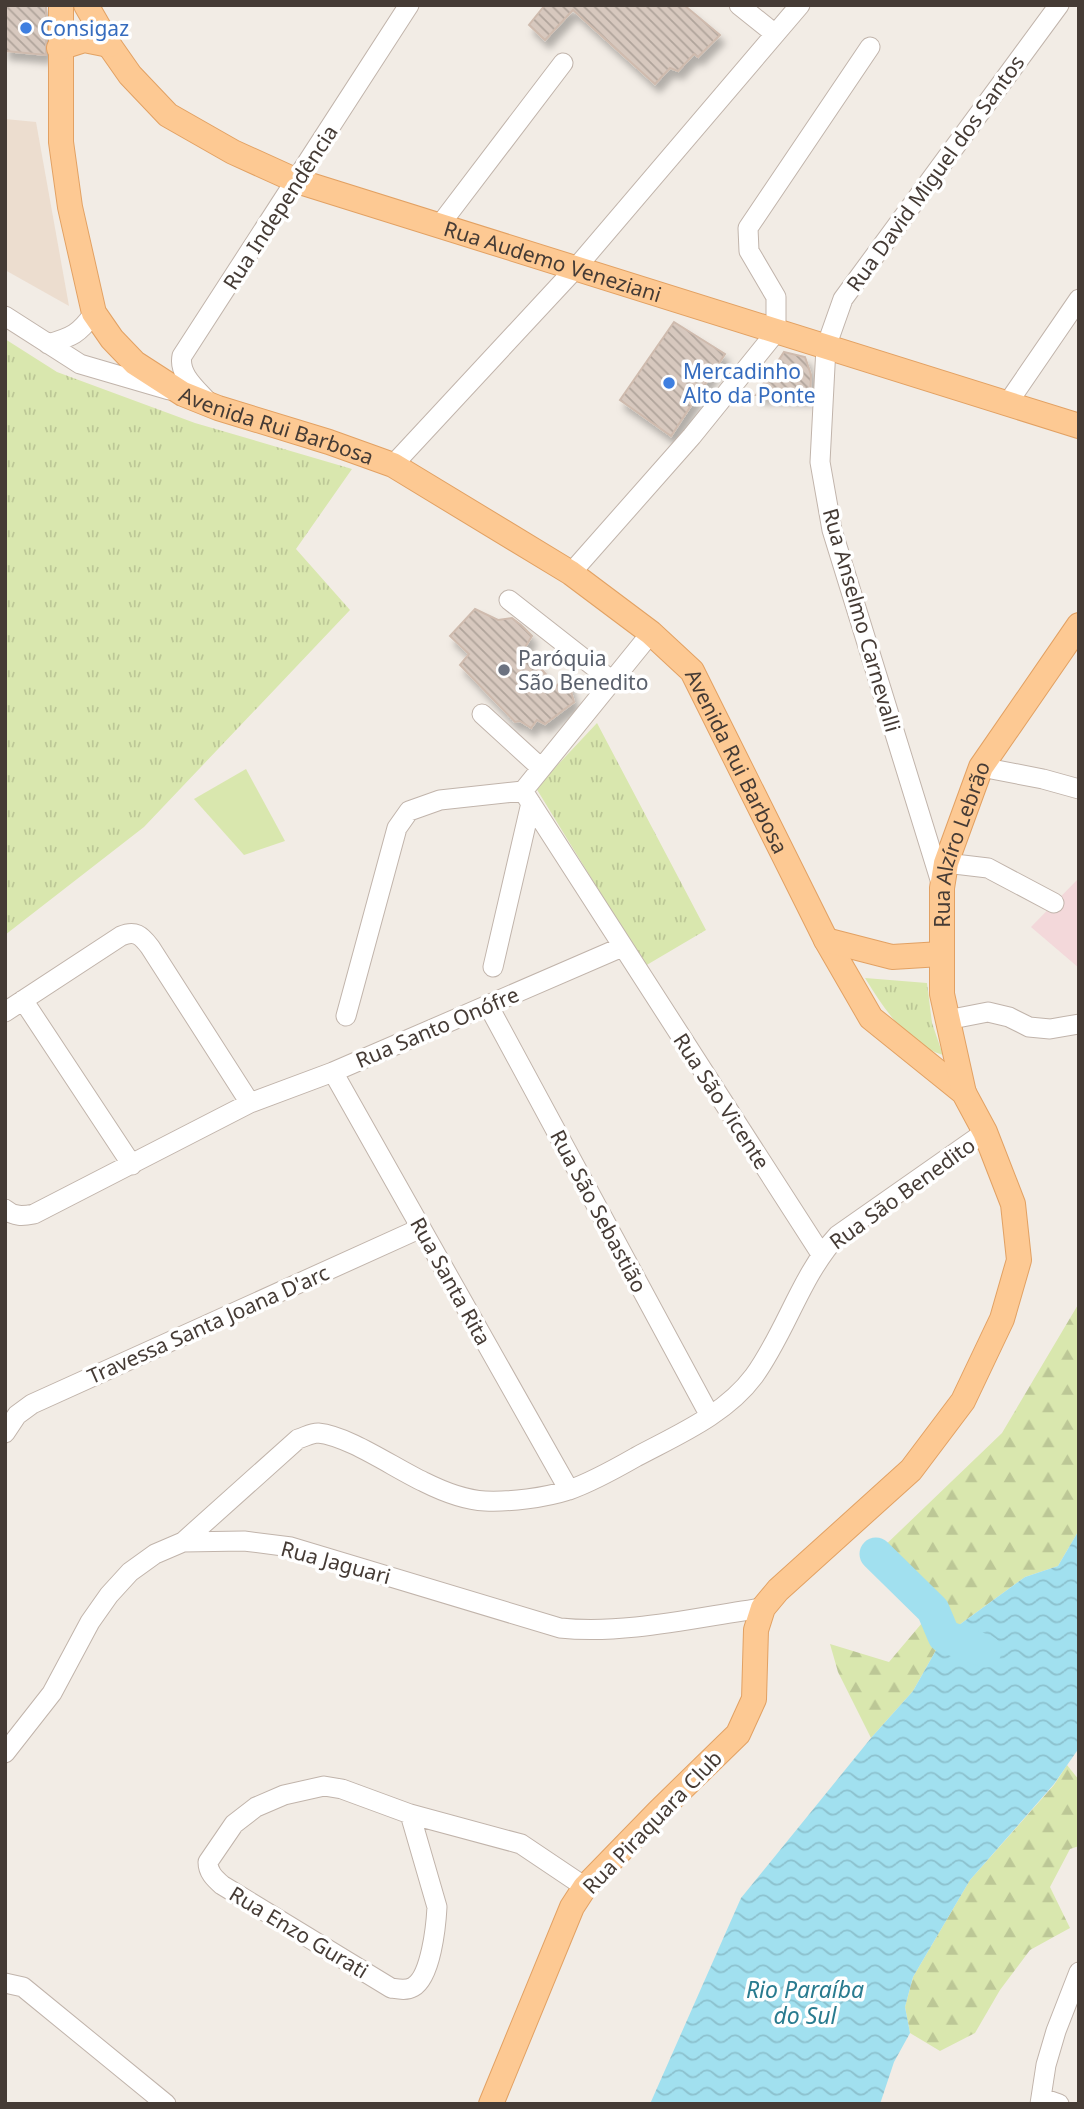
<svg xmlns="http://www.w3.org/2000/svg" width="1084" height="2109" viewBox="0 0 1084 2109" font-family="'Noto Sans',sans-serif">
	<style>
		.education { fill: #ecddcf }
		.medical { fill: #f3d8da }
		.grass { fill: url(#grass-tufts) }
		.forest { fill: url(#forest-firs) }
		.pitch { fill: #d9e7ae }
		.water { fill: url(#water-waves) }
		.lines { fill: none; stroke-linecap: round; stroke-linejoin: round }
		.river { stroke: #a1e0ef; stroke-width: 33 }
		.building { fill: url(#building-back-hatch); stroke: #cfbbae; stroke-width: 2; filter: url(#shadow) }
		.minor-casing { stroke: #c1b4ab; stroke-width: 21 }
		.major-casing { stroke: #e2a163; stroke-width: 26 }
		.minor { stroke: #fff; stroke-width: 19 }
		.major { stroke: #fdc993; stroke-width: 24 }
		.shop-dot { fill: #3f7fe0; stroke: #fff; stroke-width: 2.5 }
		.worship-dot { fill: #6b7280; stroke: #fff; stroke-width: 2.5 }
		.labels { text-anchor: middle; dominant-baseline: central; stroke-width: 7; stroke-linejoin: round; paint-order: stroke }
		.shop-label { font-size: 21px; fill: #366cbe; stroke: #fff; text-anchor: start }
		.street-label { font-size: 21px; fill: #453b35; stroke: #fff }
		.worship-label { font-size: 21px; fill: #5b616d; stroke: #fff; text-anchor: start }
		.water-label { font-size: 23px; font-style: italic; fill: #297b8f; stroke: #fff }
	</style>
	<defs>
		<pattern id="grass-tufts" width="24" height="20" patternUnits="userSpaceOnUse" patternTransform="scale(1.75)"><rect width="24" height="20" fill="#d9e7ae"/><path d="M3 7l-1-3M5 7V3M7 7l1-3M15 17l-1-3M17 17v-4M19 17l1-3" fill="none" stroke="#bcc796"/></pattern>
		<pattern id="forest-firs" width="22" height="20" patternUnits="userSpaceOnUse" patternTransform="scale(1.75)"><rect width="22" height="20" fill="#d9e7ae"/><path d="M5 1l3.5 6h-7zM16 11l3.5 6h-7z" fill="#bcc796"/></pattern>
		<pattern id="water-waves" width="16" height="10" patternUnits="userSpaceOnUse" patternTransform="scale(1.75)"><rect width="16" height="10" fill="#a1e0ef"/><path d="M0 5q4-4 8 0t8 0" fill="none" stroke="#8cc1ce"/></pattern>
		<pattern id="building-back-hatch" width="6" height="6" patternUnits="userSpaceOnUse" patternTransform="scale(1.75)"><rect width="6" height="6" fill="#d7c8be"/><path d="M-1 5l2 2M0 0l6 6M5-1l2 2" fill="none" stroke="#b0a49b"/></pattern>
		<filter id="shadow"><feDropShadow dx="4.5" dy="8" stdDeviation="3.5" flood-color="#0004"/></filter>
	</defs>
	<rect width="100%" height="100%" fill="#f2ece5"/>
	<!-- education -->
	<path class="education" d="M5,119L36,122L69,306L5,270Z"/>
	<!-- medical -->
	<path class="medical" d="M1079,878V968L1031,927Z"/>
	<!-- grass -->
	<path class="grass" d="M5,339L57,372L195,423L352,469L296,549L350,610L144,827L5,935Z
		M597,723L706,930L645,966L536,788Z
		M865,978L927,983L932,1023L943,1055C907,1044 884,1009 865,978Z"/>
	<!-- forest -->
	<path class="forest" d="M1079,1303V1530L1058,1566L1025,1577L944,1636L913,1691L871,1738L838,1672L830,1644L889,1662L933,1610L876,1554L1002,1433Z
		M1067,1765L1079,1780V1846L1070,1849L1050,1887L1070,1928L1030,1950L1000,1990L975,2033L940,2051L910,2033L905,2007L913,1977L970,1880L1054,1785Z"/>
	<!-- pitch -->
	<path class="pitch" d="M246,769L285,841L244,855L194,799Z"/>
	<!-- water -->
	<path class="water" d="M1079,1530V1748L1054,1784L970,1880L913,1977L905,2007L910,2033L894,2062L880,2104H650L741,1898L871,1738L913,1691L944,1636L1025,1577L1058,1566Z"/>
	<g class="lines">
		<!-- river -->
		<path class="river" d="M876,1554L933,1610L944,1636L985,1651"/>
	</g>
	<!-- building -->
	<path class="building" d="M5,5H46V55L5,51Z
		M545,5H684L720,35L698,57L694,54L678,71L670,68L655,84L573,10L545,40L529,25Z
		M674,322L725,354L671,436L620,400Z
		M784,352L805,357L811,375L810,397L756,395Z
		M475,609L498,620L512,618L521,625L532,636L524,649L556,686L567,677L574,702L545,724L537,720L531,728L520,721L515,722L460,665L469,654L450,636Z"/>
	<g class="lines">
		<defs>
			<path id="minor" d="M739,5L775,34
				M439,226L563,63
				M5,316L80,364L169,390
				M48,344C72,337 79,334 94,313
				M209,403C198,390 178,375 182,356L409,5
				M1007,404L1079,299
				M393,465L575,269L800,5
				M571,573L692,436L776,332V297L749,251L748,228L870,47
				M509,600L611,680
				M651,633L523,791L821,1254
				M482,714L541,768
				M981,767L1043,779L1079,789
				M946,863L988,868L1054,903
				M942,886L832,530L820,462L826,347L843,299L1059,5
				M493,967L531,803
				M23,1000L132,1165
				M488,1005L710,1416
				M5,1012L121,936C135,930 141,935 150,947L250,1103
				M346,1016L397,828L409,811L440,800L523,791
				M947,1020L988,1012L1009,1017L1029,1027L1050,1029L1079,1024
				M333,1072L569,1490
				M5,1209C14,1217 23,1216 34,1214L250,1103L333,1072L622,947
				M5,1433L17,1415L32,1404L421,1228
				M183,1542L298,1439C305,1437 311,1433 318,1433C349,1436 394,1468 424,1482C442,1491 464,1500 485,1501C511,1502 544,1498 569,1490C592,1482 615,1469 636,1457C677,1435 725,1415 754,1376C786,1332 801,1275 838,1235L985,1132
				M5,1753L52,1693L90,1622L109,1595L130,1572L155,1554L183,1542L244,1541L291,1547L560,1628C625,1635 698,1617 763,1608
				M410,1814L437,1907C436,1926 431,1977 413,1987C406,1991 398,1989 391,1988L222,1885C214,1878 208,1872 208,1862L234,1824L256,1807L284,1795L324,1786L342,1789L410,1814L521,1844L585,1887
				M5,1983L23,1987L166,2104
				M1042,2098L1059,2104
				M1040,2104L1046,2065L1056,2031L1079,1972"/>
			<g id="major">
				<path id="s1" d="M61,5V142L70,207L94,313L112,339L135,363L183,394L218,408L329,442L393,465L571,573L651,633L692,671L826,940L871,1018L964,1093L985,1132L1013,1204L1019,1260L1002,1319L963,1401L911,1470L778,1590L763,1608L756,1630L754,1699L738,1734L658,1812L585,1887L572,1907L491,2104"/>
				<path id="s2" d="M86,5L109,45L130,75L168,115L233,152L297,181L1079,426"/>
				<path d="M59,48L84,40L109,45"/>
				<path d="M826,940L892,957L941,954"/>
				<path id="s3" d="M964,1093L942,994V888L946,863L981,767L1079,625"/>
			</g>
		</defs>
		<!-- minor casing -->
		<use href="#minor" class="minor-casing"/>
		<!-- major casing -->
		<use href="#major" class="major-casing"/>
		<!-- minor -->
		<use href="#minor" class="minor"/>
		<!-- major -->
		<use href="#major" class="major"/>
	</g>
	<!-- markers -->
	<g class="shop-dot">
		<circle cx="26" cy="28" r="7"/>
		<circle cx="669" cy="383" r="7"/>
	</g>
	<circle class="worship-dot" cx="504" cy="670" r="7"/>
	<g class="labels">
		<!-- shop labels -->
		<g class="shop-label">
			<text x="40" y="28">Consigaz</text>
			<text x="683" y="371">Mercadinho<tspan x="683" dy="24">Alto da Ponte</tspan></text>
		</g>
		<!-- street labels -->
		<g class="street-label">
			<text transform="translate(935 173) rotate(-54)">Rua David Miguel dos Santos</text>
			<text transform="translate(280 207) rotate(-57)">Rua Independência</text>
			<text stroke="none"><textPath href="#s2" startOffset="551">Rua Audemo Veneziani</textPath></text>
			<text stroke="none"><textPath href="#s1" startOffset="532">Avenida Rui Barbosa</textPath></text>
			<text transform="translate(862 620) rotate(74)">Rua Anselmo Carnevalli</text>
			<text stroke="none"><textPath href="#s1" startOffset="1120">Avenida Rui Barbosa</textPath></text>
			<text stroke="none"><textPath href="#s3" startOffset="254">Rua Alzíro Lebrão</textPath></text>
			<text transform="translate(437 1027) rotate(-23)">Rua Santo Onófre</text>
			<text transform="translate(722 1101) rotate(57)">Rua São Vicente</text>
			<text transform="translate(902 1193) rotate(-36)">Rua São Benedito</text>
			<text transform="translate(599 1211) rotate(62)">Rua São Sebastião</text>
			<text transform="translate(451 1281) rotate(61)">Rua Santa Rita</text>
			<text transform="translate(208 1324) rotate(-24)">Travessa Santa Joana D'arc</text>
			<text transform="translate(336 1562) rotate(15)">Rua Jaguari</text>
			<text transform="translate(652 1822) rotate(-46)">Rua Piraquara Club</text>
			<text transform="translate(299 1932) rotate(31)">Rua Enzo Gurati</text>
		</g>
		<!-- worship labels -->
		<g class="worship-label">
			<text x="518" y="658">Paróquia<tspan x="518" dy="24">São Benedito</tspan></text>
		</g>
		<!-- water labels -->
		<g class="water-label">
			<text x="805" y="1989">Rio Paraíba<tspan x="805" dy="26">do Sul</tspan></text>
		</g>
	</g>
	<!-- border -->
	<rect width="1084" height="2109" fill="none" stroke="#453b35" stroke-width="14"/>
</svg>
